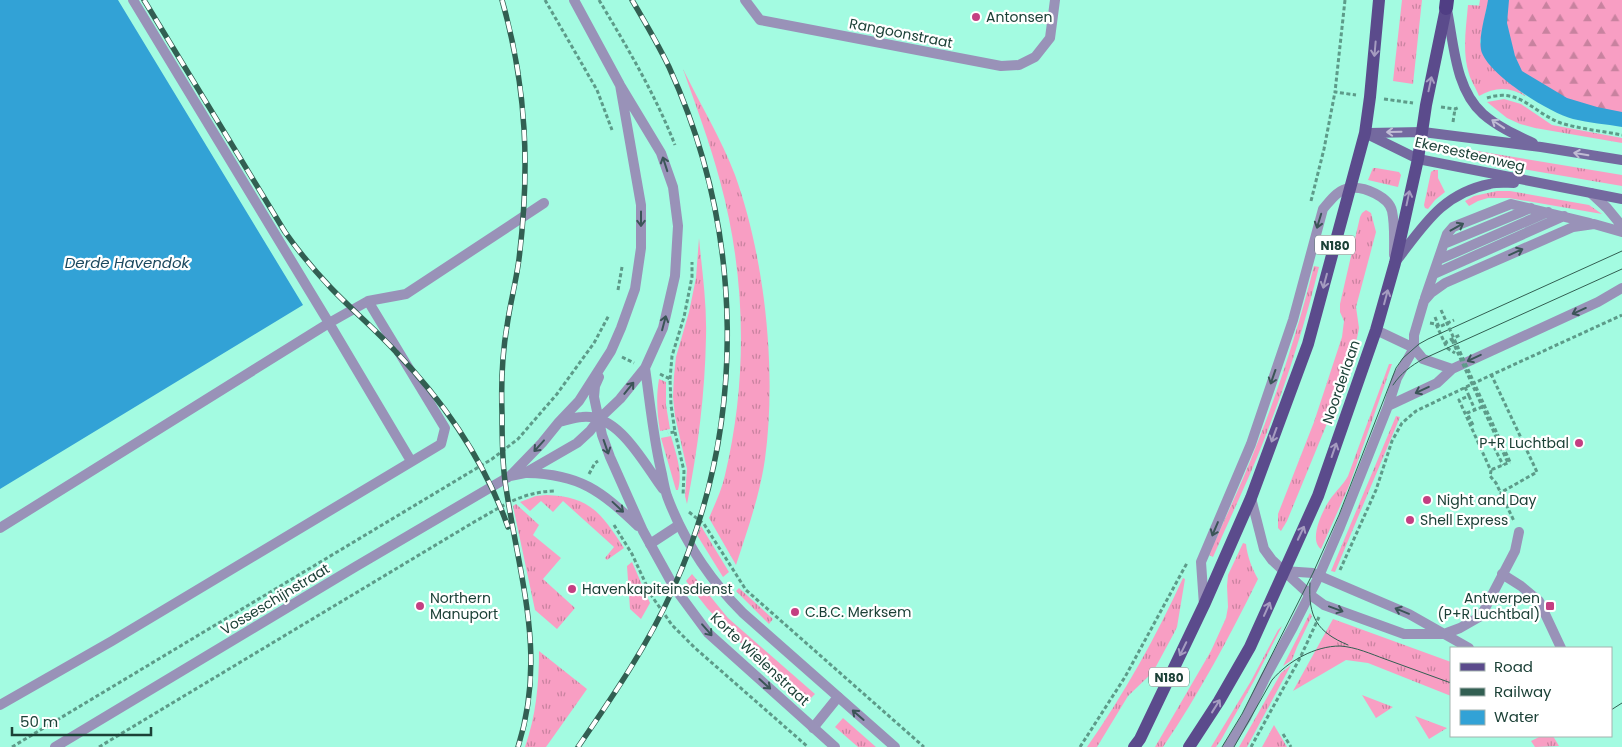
<svg xmlns="http://www.w3.org/2000/svg" width="1622" height="747" viewBox="0 0 1622 747" font-family="Poppins,sans-serif">
	<style>
		.grass { fill: url(#grass-tufts) }
		.forest { fill: url(#forest-firs) }
		.water { fill: #32a2d6 }
		.lines { fill: none; stroke-linecap: round; stroke-linejoin: round }
		.path { stroke: #5d9b89; stroke-width: 3; stroke-dasharray: 4 2.5; stroke-linecap: butt }
		.service { stroke: #9992b8; stroke-width: 10 }
		.minor { stroke: #9992b8; stroke-width: 10 }
		.tertiary { stroke: #9992b8; stroke-width: 10 }
		.secondary { stroke: #74699f; stroke-width: 10 }
		.primary { stroke: #5b4b8c; stroke-width: 12 }
		.trunk { stroke: #503e84; stroke-width: 14 }
		.tram { stroke: #325f52; stroke-width: 1 }
		.rail-casing { stroke: #325f52; stroke-width: 5.5 }
		.rail { stroke: #fff; stroke-width: 4; stroke-dasharray: 11; stroke-linecap: butt }
		.path-bridge { stroke: #5d9b89; stroke-width: 3; stroke-dasharray: 4 2.5; stroke-linecap: butt }
		.oneway { stroke: #a59cc0 }
		.oneway2 { stroke: #c0bcd4 }
		.oneway3 { stroke: #3b5557 }
		.poi-dot { fill: #c43f82; stroke: #fff; stroke-width: 2 }
		.labels { text-anchor: middle; dominant-baseline: central; stroke-width: 4.5; stroke-linejoin: round; paint-order: stroke }
		.shield { fill: #fff; stroke: #607a73; stroke-width: 1 }
		.shield-label { font-size: 12px; font-weight: bold; fill: #1c4137 }
		.poi-label { font-size: 14px; fill: #1c4137; stroke: #fff; text-anchor: start }
		.street-label { font-size: 14px; fill: #1c4137; stroke: #fff }
		.water-label { font-size: 15px; font-style: italic; fill: #1b485e; stroke: #fff }
	</style>
	<defs>
		<pattern id="grass-tufts" width="24" height="20" patternUnits="userSpaceOnUse" patternTransform="scale(1.25)"><rect width="24" height="20" fill="#f89ec3"/><path d="M3 7l-1-3M5 7V3M7 7l1-3M15 17l-1-3M17 17v-4M19 17l1-3" fill="none" stroke="#c8829f"/></pattern>
		<pattern id="forest-firs" width="22" height="20" patternUnits="userSpaceOnUse" patternTransform="scale(1.25)"><rect width="22" height="20" fill="#f89ec3"/><path d="M5 1l3.5 6h-7zM16 11l3.5 6h-7z" fill="#c8829f"/></pattern>
	</defs>
	<rect width="100%" height="100%" fill="#a3fbe1"/>
	<!-- grass -->
	<path class="grass" d="M1402,0H1422L1413,84L1393,81Z
		M1468,5L1487,6L1480,42L1491,66L1527,97C1511,87 1496,86 1479,96C1476,88 1471,81 1469,74C1462,52 1466,28 1468,5Z
		M683,69C700,104 721,138 735,175C765,258 777,371 765,459C760,494 747,532 736,565L709,518C715,504 722,489 725,475C748,379 746,276 720,181C710,143 696,106 683,69Z
		M1504,99L1521,104L1552,125L1622,138V143L1535,128L1520,124L1507,118L1487,102Z
		M1459,148L1622,175V186L1457,158Z
		M1373,168H1376L1399,172L1401,175L1398,187L1368,180Z
		M1434,170H1438V178L1445,192L1435,200L1428,209L1425,208L1424,205L1431,172Z
		M1497,191H1510L1589,205L1602,214L1509,198H1488L1478,201L1469,206L1465,201L1474,196Z
		M1366,210L1371,213L1376,232L1356,307L1359,328L1357,338L1335,404L1287,521L1281,531L1278,528V514L1314,422L1342,337L1344,321L1340,312V304L1360,217L1362,213Z
		M699,238C702,271 707,304 706,337C705,393 698,449 687,504L685,496L687,469L675,416L673,397L674,376L676,357L689,312L696,278Z
		M1314,266L1319,267C1304,328 1285,387 1262,445C1247,483 1229,520 1213,557L1209,555C1225,518 1243,481 1257,444C1280,386 1299,326 1314,266Z
		M1389,364H1392L1349,486L1321,549C1308,540 1323,509 1331,498C1336,491 1343,485 1348,476Z
		M659,379L666,382V405L670,429L660,431C657,413 656,397 659,379Z
		M1396,416L1400,417L1335,572L1331,571Z
		M671,436C676,454 683,471 678,490H676L661,438Z
		M546,495C590,496 602,514 624,548L607,560L605,558L614,547L563,501L553,512L541,501L530,511L520,502L536,496Z
		M516,504L539,525L533,535L561,558L543,579L575,608L557,629L535,610L513,506Z
		M701,526L729,572L723,577L697,535Z
		M1243,543L1246,544C1247,555 1252,569 1258,579C1230,636 1199,694 1163,747H1155L1211,651L1226,618L1228,607L1227,586L1228,575Z
		M632,562L650,603L641,619L630,609L627,566Z
		M692,574L728,618L815,694L807,702L736,639L707,608L686,581Z
		M1183,578L1185,579L1177,627L1173,635L1153,672L1128,696L1097,747H1087C1124,694 1156,637 1183,578Z
		M739,588L773,619L769,624L736,591Z
		M1310,613L1312,616L1297,647L1292,660L1283,666Z
		M1333,619L1451,662V696L1368,663L1346,660L1293,691Z
		M1282,626L1254,681L1221,740L1216,747H1211L1251,681L1278,630Z
		M539,651L587,689L546,747H525C536,716 539,684 539,651Z
		M1291,665L1247,747H1239L1281,673Z
		M1362,695L1393,707L1376,718Z
		M1415,716L1447,728L1429,739Z
		M843,718L876,747H858L835,727Z
		M1274,725L1287,747H1262Z
		M1541,736H1553L1559,746L1535,747L1531,741Z"/>
	<!-- forest -->
	<path class="forest" d="M1480,0H1622V119L1524,84L1487,7L1479,6Z"/>
	<!-- water -->
	<path class="water" d="M0,0H118L303,305L0,489Z
		M1488,0H1509L1507,23L1515,56L1522,71L1567,98L1597,107L1622,112V127C1606,124 1589,123 1573,119C1549,113 1491,76 1482,53C1477,40 1486,14 1488,0Z"/>
	<g class="lines">
		<!-- path -->
		<path class="path" d="M545,0L597,90L612,130
			M599,0C627,47 655,94 675,145
			M1345,0L1335,92L1356,95
			M1487,98C1520,87 1533,113 1561,123C1580,129 1602,131 1622,135
			M1384,99L1413,103
			M1441,107L1455,109L1460,107
			M1453,122L1455,109
			M1311,201L1324,149L1335,92
			M618,290L622,267
			M1435,317L1439,327L1454,320
			M1430,323L1436,324L1447,348L1455,353
			M1447,344L1446,342L1460,335
			M622,357L634,363
			M660,374L670,379L671,405L675,432L668,433
			M1491,374L1537,472L1500,493
			M670,379L672,356L684,317L692,277V262
			M1465,387L1469,396L1459,400L1491,471L1490,476L1496,483L1514,521
			M1469,396L1475,410
			M1473,425L1467,413L1482,407
			M675,432L684,471L683,496
			M1503,445L1495,449L1503,465
			M1492,468L1493,469L1510,462
			M589,474L595,463L598,461
			M689,512L704,524L746,590L924,747
			M614,525L632,554L651,595L672,625L695,648L808,747
			M1340,570L1376,490L1392,441L1402,423L1416,411L1489,376L1622,315
			M1283,734L1291,747
			M12,747L492,459L518,439L557,394L594,343L609,315
			M99,747L474,522C501,507 521,492 554,491
			M1080,747L1125,677L1187,563
			M1251,747L1300,658L1319,617"/>
		<!-- service -->
		<path class="service" d="M1591,193L1607,208L1622,226
			M1444,244L1531,208
			M1438,260L1548,212
			M1434,274L1564,216
			M1425,298L1447,234L1453,227L1511,204L1590,223
			M368,301L406,294L544,203
			M1376,330L1414,348L1423,359L1452,369
			M1388,406L1437,383L1452,369L1598,302L1622,288
			M1251,498L1264,549L1272,560L1284,571
			M0,528L329,323L411,461
			M650,544L679,525
			M1502,574L1521,586L1539,601L1561,648
			M1204,605L1201,562L1251,444L1293,320L1323,209C1330,201 1338,189 1350,188C1364,186 1389,197 1392,211C1395,225 1394,241 1394,255
			M0,705L112,641L441,444L445,428L368,301L329,323L133,0
			M1228,747L1246,718L1265,678L1293,627L1319,576L1340,527L1388,406L1397,378L1414,348V335L1424,301L1431,293L1445,283L1573,227L1594,224L1622,232"/>
		<!-- minor -->
		<path class="minor" d="M745,0L760,20L1001,66L1019,65L1035,57L1050,38L1055,0
			M1284,571L1309,594L1324,605L1404,634H1444L1460,628L1481,616L1515,551L1519,532
			M1284,571L1313,573L1409,614L1469,648
			M813,728L838,697"/>
		<!-- tertiary -->
		<path class="tertiary" d="M645,368C650,402 653,436 661,470C663,478 664,487 667,496C683,539 710,580 743,613L895,747
			M599,377L595,386L594,397L602,435L610,457L643,531L674,587L708,633L835,747
			M559,422C566,421 574,417 582,417C619,413 644,464 663,489
			M527,473C580,474 601,491 638,526
			M510,476L525,473L577,443L590,431L599,419L620,399L645,368L663,328L675,276L678,226L673,187L661,153L620,85L574,0
			M55,747L355,567L510,476L542,443L559,422L579,401L611,351L621,328L635,289L641,248V205L620,85"/>
		<!-- secondary -->
		<path class="secondary" d="M1447,10C1454,44 1455,89 1483,114C1498,127 1516,135 1533,143
			M1365,133L1418,159L1622,199
			M1368,133L1423,132L1541,147L1622,160
			M1397,260C1424,225 1443,193 1490,184C1498,182 1506,183 1514,183"/>
		<!-- primary -->
		<path class="primary" d="M1134,747L1140,739L1204,605L1251,498L1308,344L1365,133L1370,97L1379,0
			M1189,747L1219,701L1250,647L1318,496L1376,330L1395,263L1418,159L1426,105L1446,8"/>
		<!-- trunk -->
		<path class="trunk" d="M1446,8L1447,0"/>
		<!-- tram -->
		<path class="tram" d="M1393,385C1401,373 1411,366 1423,359L1622,269
			M1310,583C1308,617 1317,632 1348,645
			M1611,710L1622,703
			M1222,747L1242,714L1313,573L1339,515L1396,368L1403,358L1419,344L1428,339L1622,251
			M1234,747L1272,680C1288,661 1315,646 1340,646C1356,647 1371,654 1385,659C1407,667 1429,675 1451,683"/>
		<defs>
			<path id="rail" d="M144,0L285,232C299,252 314,270 331,288C352,310 375,329 396,352C445,403 484,460 508,527
				M502,0C527,88 530,169 519,259C516,282 510,304 507,326C502,355 501,384 502,413C502,436 502,459 505,481C518,574 548,653 518,747
				M578,747C613,696 648,645 673,589C748,424 744,231 669,67C658,44 645,22 632,0"/>
		</defs>
		<!-- rail casing -->
		<use href="#rail" class="rail-casing"/>
		<!-- rail -->
		<use href="#rail" class="rail"/>
		<!-- path-bridge -->
		<path class="path-bridge" d="M1441,310L1510,462
			M1452,340L1508,463"/>
	</g>
	<!-- one-way arrows -->
	<defs><path id="oneway-shaft" d="M-6 0H5M1.5-3L5.5 0L1.5 3" fill="none" stroke-width="1.6" stroke-linecap="round" stroke-linejoin="round" transform="scale(1.25)"/></defs>
	<g class="oneway">
		<use href="#oneway-shaft" transform="translate(1375 49) rotate(95)"/>
		<use href="#oneway-shaft" transform="translate(1430 84) rotate(-78)"/>
		<use href="#oneway-shaft" transform="translate(1408 198) rotate(-78)"/>
		<use href="#oneway-shaft" transform="translate(1325 281) rotate(105)"/>
		<use href="#oneway-shaft" transform="translate(1386 297) rotate(-75)"/>
		<use href="#oneway-shaft" transform="translate(1274 435) rotate(110)"/>
		<use href="#oneway-shaft" transform="translate(1334 450) rotate(-71)"/>
		<use href="#oneway-shaft" transform="translate(1301 533) rotate(-65)"/>
		<use href="#oneway-shaft" transform="translate(1267 609) rotate(-66)"/>
		<use href="#oneway-shaft" transform="translate(1183 649) rotate(116)"/>
		<use href="#oneway-shaft" transform="translate(1216 706) rotate(-58)"/>
	</g>
	<g class="oneway2">
		<use href="#oneway-shaft" transform="translate(1498 124) rotate(-146)"/>
		<use href="#oneway-shaft" transform="translate(1394 132) rotate(179)"/>
		<use href="#oneway-shaft" transform="translate(1581 154) rotate(-171)"/>
	</g>
	<g class="oneway3">
		<use href="#oneway-shaft" transform="translate(665 164) rotate(-108)"/>
		<use href="#oneway-shaft" transform="translate(641 219) rotate(90)"/>
		<use href="#oneway-shaft" transform="translate(1319 221) rotate(107)"/>
		<use href="#oneway-shaft" transform="translate(1457 227) rotate(-29)"/>
		<use href="#oneway-shaft" transform="translate(1516 252) rotate(-24)"/>
		<use href="#oneway-shaft" transform="translate(1579 311) rotate(156)"/>
		<use href="#oneway-shaft" transform="translate(664 323) rotate(-75)"/>
		<use href="#oneway-shaft" transform="translate(1474 358) rotate(155)"/>
		<use href="#oneway-shaft" transform="translate(1273 377) rotate(109)"/>
		<use href="#oneway-shaft" transform="translate(629 388) rotate(-51)"/>
		<use href="#oneway-shaft" transform="translate(1422 390) rotate(155)"/>
		<use href="#oneway-shaft" transform="translate(539 446) rotate(132)"/>
		<use href="#oneway-shaft" transform="translate(606 447) rotate(71)"/>
		<use href="#oneway-shaft" transform="translate(618 507) rotate(43)"/>
		<use href="#oneway-shaft" transform="translate(1215 529) rotate(113)"/>
		<use href="#oneway-shaft" transform="translate(1336 609) rotate(20)"/>
		<use href="#oneway-shaft" transform="translate(1402 611) rotate(-158)"/>
		<use href="#oneway-shaft" transform="translate(707 630) rotate(49)"/>
		<use href="#oneway-shaft" transform="translate(765 684) rotate(42)"/>
		<use href="#oneway-shaft" transform="translate(858 715) rotate(-139)"/>
	</g>
	<!-- markers -->
	<g class="poi-dot">
		<circle cx="976" cy="17" r="5"/>
		<circle cx="1579" cy="443" r="5"/>
		<circle cx="1427" cy="500" r="5"/>
		<circle cx="1410" cy="520" r="5"/>
		<circle cx="572" cy="589" r="5"/>
		<circle cx="420" cy="606" r="5"/>
		<rect x="1545" y="601" width="10" height="10" rx="2.5"/>
		<circle cx="795" cy="612" r="5"/>
	</g>
	<g class="labels">
		<!-- shield labels -->
		<g class="shield">
			<rect x="1315" y="235.5" width="40" height="19" rx="4"/>
			<rect x="1149" y="667.5" width="40" height="19" rx="4"/>
		</g>
		<g class="shield-label">
			<text x="1335" y="245">N180</text>
			<text x="1169" y="677">N180</text>
		</g>
		<!-- poi labels -->
		<g class="poi-label">
			<text x="986" y="17">Antonsen</text>
			<text x="1569" y="443" text-anchor="end">P+R Luchtbal</text>
			<text x="1437" y="500">Night and Day</text>
			<text x="1420" y="520">Shell Express</text>
			<text x="582" y="589">Havenkapiteinsdienst</text>
			<text x="430" y="598">Northern<tspan x="430" dy="16">Manuport</tspan></text>
			<text x="1540" y="598" text-anchor="end">Antwerpen<tspan x="1540" dy="16">(P+R Luchtbal)</tspan></text>
			<text x="805" y="612">C.B.C. Merksem</text>
		</g>
		<!-- street labels -->
		<g class="street-label">
			<text transform="translate(901 33) rotate(11)">Rangoonstraat</text>
			<text transform="translate(1470 154) rotate(13)">Ekersesteenweg</text>
			<text transform="translate(1341 382) rotate(-71)">Noorderlaan</text>
			<text transform="translate(275 599) rotate(-31)">Vosseschijnstraat</text>
			<text transform="translate(760 659) rotate(43)">Korte Wielenstraat</text>
		</g>
		<!-- water labels -->
		<g class="water-label">
			<text x="127" y="262">Derde Havendok</text>
		</g>
	</g>
	<!-- legend -->
	<rect x="1450" y="647" width="162" height="90" fill="#ffffff" stroke="#a4b3af"/>
	<rect x="1460" y="663" width="25" height="8" fill="#5b4b8c" stroke="#a4b3af"/>
	<text x="1494" y="672" font-size="15" fill="#1c4137">Road</text>
	<rect x="1460" y="688" width="25" height="8" fill="#325f52" stroke="#a4b3af"/>
	<text x="1494" y="697" font-size="15" fill="#1c4137">Railway</text>
	<rect x="1460" y="710" width="25" height="15" fill="#32a2d6" stroke="#a4b3af"/>
	<text x="1494" y="722" font-size="15" fill="#1c4137">Water</text>
	<!-- scale -->
	<path d="M12 727v8h139v-8" fill="none" stroke="#1c4137" stroke-width="2.5"/>
	<text x="20" y="727" font-size="15" fill="#1c4137" stroke="#ffffff" stroke-width="4" paint-order="stroke">50 m</text>
</svg>
